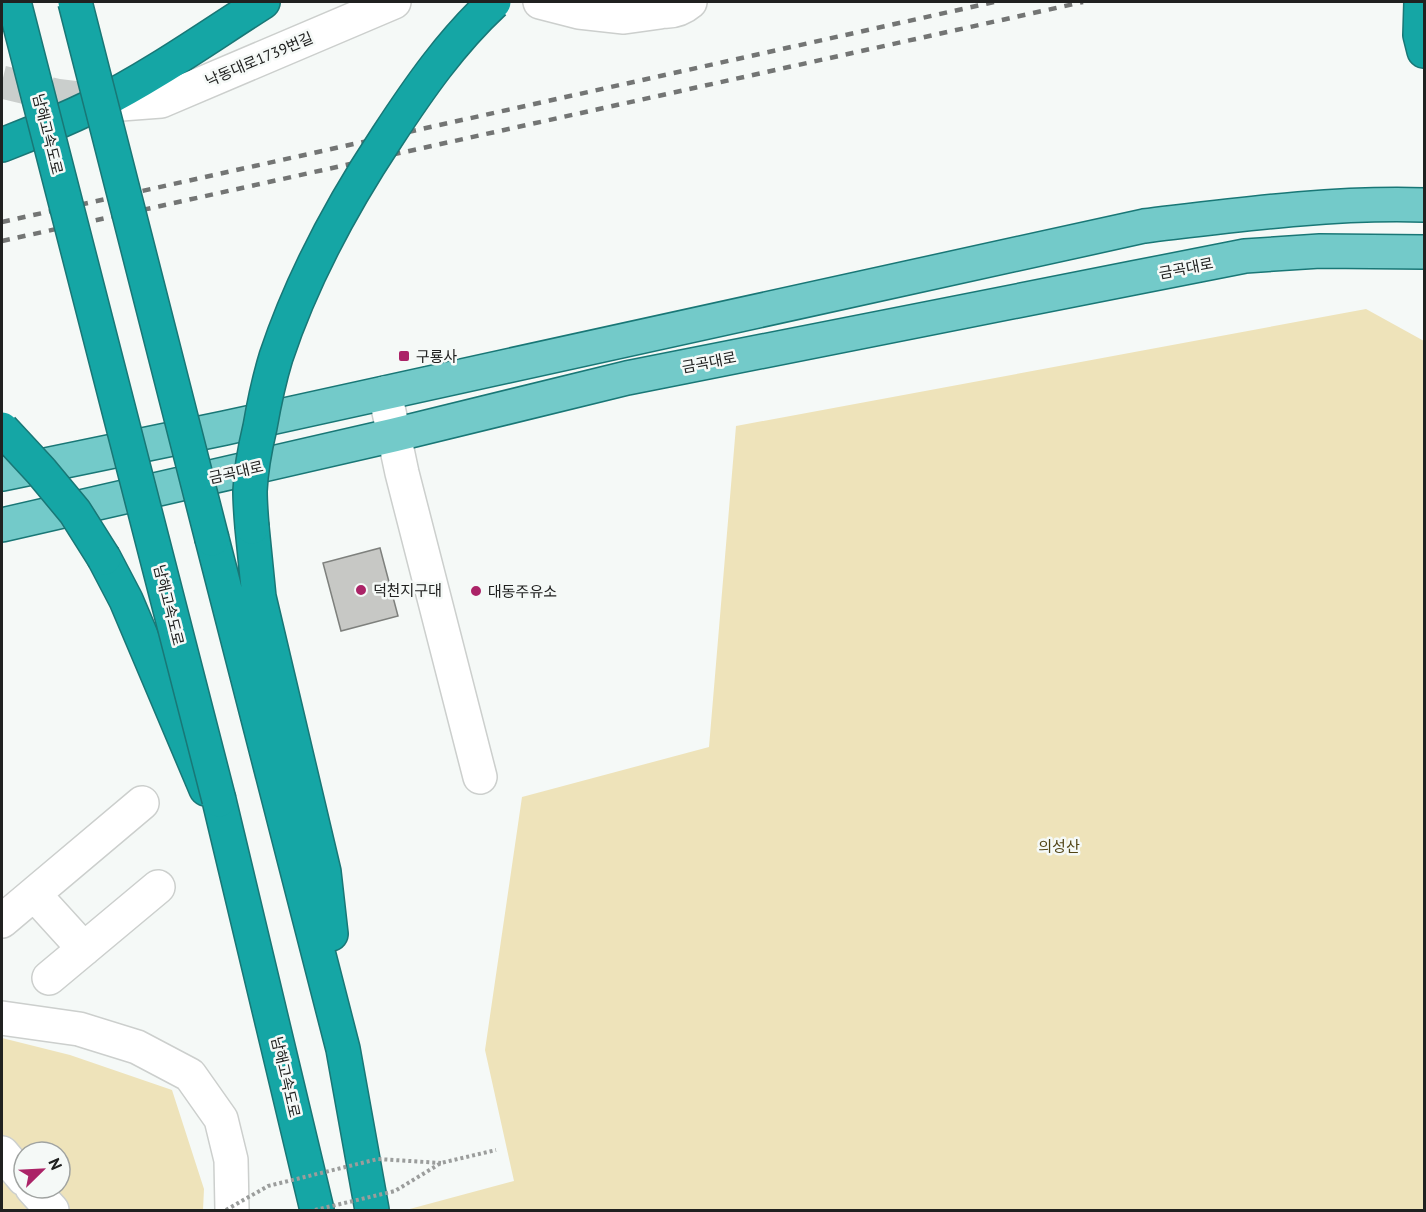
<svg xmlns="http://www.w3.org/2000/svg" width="1426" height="1212" viewBox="0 0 1426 1212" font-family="'PT Sans','Noto Sans KR',sans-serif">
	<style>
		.green { fill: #eee3ba; fill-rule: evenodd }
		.building { fill: #c7c8c5; stroke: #7e807d; stroke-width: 1.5 }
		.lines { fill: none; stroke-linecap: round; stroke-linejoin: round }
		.minor-tunnel { stroke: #cacecc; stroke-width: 33; stroke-dasharray: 33 16; stroke-linecap: butt }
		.minor-casing { stroke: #cccfcd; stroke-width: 36 }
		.major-casing { stroke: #197776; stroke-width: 36 }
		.highway-casing { stroke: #197776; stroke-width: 36 }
		.minor { stroke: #fff; stroke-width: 33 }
		.major { stroke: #73cac9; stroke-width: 33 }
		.highway { stroke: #15a6a5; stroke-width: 33 }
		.rail { stroke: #737574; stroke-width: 4.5; stroke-dasharray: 8 8; stroke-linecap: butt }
		.highway-bridge-casing { stroke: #197776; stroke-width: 36; stroke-linecap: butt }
		.path-bridge { stroke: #9b9d9c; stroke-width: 4; stroke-dasharray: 3 3; stroke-linecap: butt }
		.highway-bridge { stroke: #15a6a5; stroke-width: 33 }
		.poi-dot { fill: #ab2367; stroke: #f5f9f7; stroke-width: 2 }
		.labels { text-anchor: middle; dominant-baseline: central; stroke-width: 5; stroke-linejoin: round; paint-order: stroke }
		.street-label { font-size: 15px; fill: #202120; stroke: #f5f9f7 }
		.poi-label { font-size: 15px; fill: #202120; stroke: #f5f9f7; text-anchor: start }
		.park-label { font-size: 15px; fill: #514415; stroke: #f5f9f7 }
	</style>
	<rect width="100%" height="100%" fill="#f5f9f7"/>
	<!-- green -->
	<path class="green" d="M1366,309L1424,341V1210H406L514,1181L485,1050L522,797L709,747L736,426Z
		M2,1038L70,1055L172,1090L204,1189L203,1210H2ZM24,1152H60V1188H24Z"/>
	<!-- building -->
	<path class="building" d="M380,548L398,616L341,631L323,563Z"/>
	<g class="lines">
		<!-- minor-tunnel -->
		<path class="minor-tunnel" d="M2,82L56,95L118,103"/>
		<defs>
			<path id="minor" d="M540,2L579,12L624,17L660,12
				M641,4C657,14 676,14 690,2
				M121,104L161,101L394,2
				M385,393L402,473L480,777
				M34,894L84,949
				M2,921L142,803
				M49,978L158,887
				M2,1018L79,1029L137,1047L190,1075L221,1119L231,1160L232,1210
				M2,1153L24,1179
				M32,1188L52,1210"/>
			<path id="major" d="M2,474L225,428L1144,226C1237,215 1331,202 1424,205
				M2,525L394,435L627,378L1133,278L1245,256L1320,251L1424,252"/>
			<path id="highway" d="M1421,2L1420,35L1424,51
				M2,145C33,133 64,120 95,105C153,76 208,37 263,2
				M252,527L259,597L324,872L331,934
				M212,539L343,1049L372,1210
				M104,558L126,600L206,789
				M219,800L317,1210"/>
		</defs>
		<!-- minor casing -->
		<use href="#minor" class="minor-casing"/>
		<!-- major casing -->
		<use href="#major" class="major-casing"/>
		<!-- highway casing -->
		<use href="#highway" class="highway-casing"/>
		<!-- minor -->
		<use href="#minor" class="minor"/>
		<!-- major -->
		<use href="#major" class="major"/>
		<!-- highway -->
		<use href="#highway" class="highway"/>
		<!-- rail -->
		<path class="rail" d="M2,222L994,2
			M2,241L1083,2"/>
		<defs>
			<path id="highway-bridge" d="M14,2L219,800
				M75,2L212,539
				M2,429L41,471L75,512L104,558
				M252,527C251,515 250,503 250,491C251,469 255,448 260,427C264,404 269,380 276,357C302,279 342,205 387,137C419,88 451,42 494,2"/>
		</defs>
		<!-- highway-bridge casing -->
		<use href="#highway-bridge" class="highway-bridge-casing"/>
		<!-- path-bridge -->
		<path class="path-bridge" d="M226,1210L268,1186L378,1159L441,1163
			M315,1210L395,1191L441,1163L496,1150"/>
		<!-- highway-bridge -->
		<use href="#highway-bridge" class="highway-bridge"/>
	</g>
	<!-- markers -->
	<g class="poi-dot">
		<rect x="398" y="350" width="12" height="12" rx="3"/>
		<circle cx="361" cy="590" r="6"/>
		<circle cx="476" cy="591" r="6"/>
	</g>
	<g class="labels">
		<!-- street labels -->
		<g class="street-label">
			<text transform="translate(259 59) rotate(-23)">낙동대로1739번길</text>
			<text transform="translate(48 134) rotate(76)">남해고속도로</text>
			<text transform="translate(1186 268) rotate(-11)">금곡대로</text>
			<text transform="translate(709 362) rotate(-11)">금곡대로</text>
			<text transform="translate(236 472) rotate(-13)">금곡대로</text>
			<text transform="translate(169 605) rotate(76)">남해고속도로</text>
			<text transform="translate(286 1077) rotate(77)">남해고속도로</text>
		</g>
		<!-- poi labels -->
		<g class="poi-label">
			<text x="416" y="356">구룡사</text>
			<text x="373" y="590">덕천지구대</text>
			<text x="488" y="591">대동주유소</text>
		</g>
		<!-- park labels -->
		<g class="park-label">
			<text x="1059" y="846">의성산</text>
		</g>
	</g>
	<!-- border -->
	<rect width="1426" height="1212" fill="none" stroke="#202120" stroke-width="6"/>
	<!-- north arrow -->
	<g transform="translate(42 1170) rotate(66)"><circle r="28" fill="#f5f9f7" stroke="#a0a3a1" stroke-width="1.5"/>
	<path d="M0-4.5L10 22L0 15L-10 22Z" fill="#ab2367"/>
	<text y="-9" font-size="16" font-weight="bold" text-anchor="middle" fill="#202120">N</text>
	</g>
</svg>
